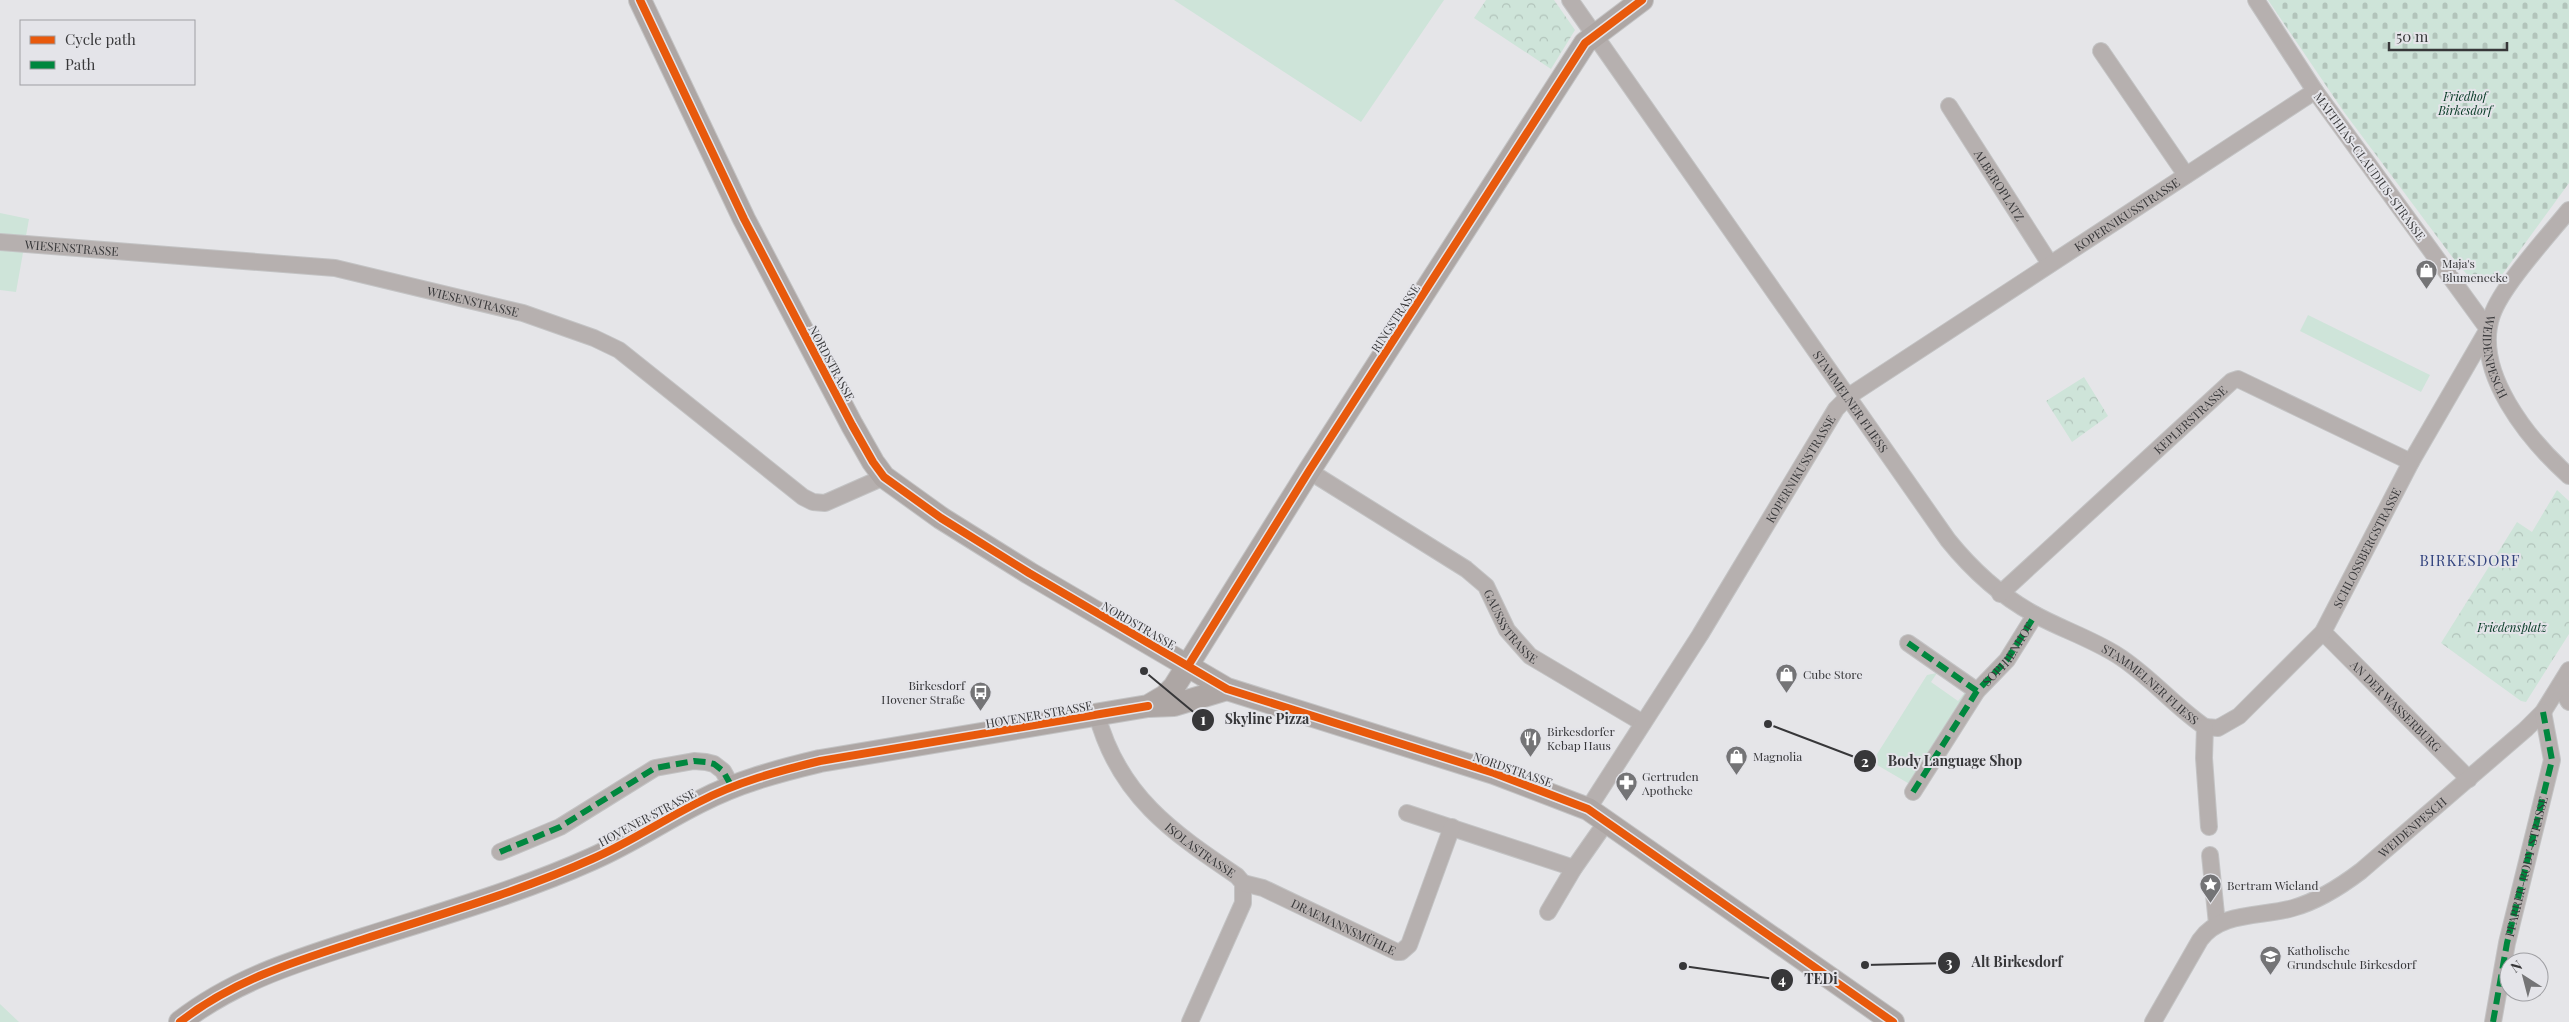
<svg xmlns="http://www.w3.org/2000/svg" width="2569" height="1022" viewBox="0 0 2569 1022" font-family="'Playfair Display',serif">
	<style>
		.grass { fill: #cee4d9 }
		.cemetery { fill: url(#cemetery-stones) }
		.park { fill: url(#park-crowns) }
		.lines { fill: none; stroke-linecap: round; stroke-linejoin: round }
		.street-casing { stroke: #c3c3c4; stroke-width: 18 }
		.secondary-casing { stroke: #c3c3c4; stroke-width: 24 }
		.street { stroke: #b6b0af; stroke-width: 16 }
		.secondary { stroke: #ada6a4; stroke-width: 22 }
		.quiet { stroke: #00873e; stroke-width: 6; stroke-dasharray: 12 6; stroke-linecap: butt }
		.cycleway-casing { stroke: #e4e4e9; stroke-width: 11 }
		.cycleway { stroke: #e8590c; stroke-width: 8 }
		.labels { text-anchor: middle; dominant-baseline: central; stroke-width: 4; stroke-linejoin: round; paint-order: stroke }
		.park-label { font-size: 12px; font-style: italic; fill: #003520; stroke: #e4e4e9 }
		.street-label { font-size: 12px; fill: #373739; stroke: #e4e4e9 }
		.poi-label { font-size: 12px; fill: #373739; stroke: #e4e4e9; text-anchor: start }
		.quarter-label { font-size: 15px; letter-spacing: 1px; fill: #33447e; stroke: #e4e4e9 }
		.leader { fill: none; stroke: #373739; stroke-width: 2 }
		.callout-dot { fill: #373739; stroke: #e4e4e9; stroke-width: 2 }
		.mark-label { font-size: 15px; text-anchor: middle; font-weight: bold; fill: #fff }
		.callout-label { font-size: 14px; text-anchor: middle; font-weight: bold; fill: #373739; stroke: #e4e4e9; stroke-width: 4; stroke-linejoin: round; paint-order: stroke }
	</style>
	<defs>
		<pattern id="cemetery-stones" width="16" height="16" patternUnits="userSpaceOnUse" patternTransform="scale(1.25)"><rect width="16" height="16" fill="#cee4d9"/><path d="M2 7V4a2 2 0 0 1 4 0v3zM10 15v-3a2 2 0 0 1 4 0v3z" fill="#b2c4bb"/></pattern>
		<pattern id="park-crowns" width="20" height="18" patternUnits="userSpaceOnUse" patternTransform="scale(1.25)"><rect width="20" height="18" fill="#cee4d9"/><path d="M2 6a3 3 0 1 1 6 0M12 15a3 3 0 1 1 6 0" fill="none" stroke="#b2c4bb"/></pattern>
	</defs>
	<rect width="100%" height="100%" fill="#e5e5e8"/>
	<!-- grass -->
	<path class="grass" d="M1174,0H1444L1361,122Z
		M0,213L29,219L16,292L0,290Z
		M2308,315L2430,375L2421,392L2300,331Z
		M1937,673L1931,682L1958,701L1965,692L1970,696L1913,786L1872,762L1927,675Z
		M0,1004L19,1022H0Z"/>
	<!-- cemetery -->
	<path class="cemetery" d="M2268,0H2569V183L2499,279L2472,280L2456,262L2344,112Z"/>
	<!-- park -->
	<path class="park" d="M1486,0H1554L1575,30L1551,69L1474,18Z
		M2084,377L2108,416L2072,442L2046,401Z
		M2557,490L2569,501V634L2526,702L2521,701L2441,643L2517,522L2532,532Z"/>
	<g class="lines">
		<defs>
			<g id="street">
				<path id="s1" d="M1570,0L1948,540C1973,571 1999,595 2034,614C2061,629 2090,638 2117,655C2149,675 2174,706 2205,727"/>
				<path d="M2101,51L2186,175"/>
				<path id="s2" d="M1949,106L2050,264"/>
				<path id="s3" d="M2569,210C2548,236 2502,286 2492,315C2472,372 2530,441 2569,476"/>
				<path id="s4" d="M0,242L335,268L523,313L594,338L619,350L803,497L813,502L825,503L884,477"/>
				<path id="s5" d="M1309,471L1466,569L1486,586L1507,630L1530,656L1643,723"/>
				<path id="s6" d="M2000,594L2232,381L2238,379L2411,462"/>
				<path id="s7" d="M2323,632L2469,779"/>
				<path d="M1908,643L1977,691"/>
				<path d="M2560,687L2569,702"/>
				<path id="s8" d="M1097,715C1119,796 1172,832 1237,876L1243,883V903L1190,1022"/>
				<path id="s9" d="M2205,727L2218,728L2239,716L2323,632L2411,462L2488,329L2315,91L2256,0"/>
				<path d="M2205,727L2204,758L2209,827"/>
				<path id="s10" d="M1913,792L1977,691L2007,660L2035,615"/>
				<path id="s11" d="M1588,809L1700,635L1836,409L1849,396L2315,91"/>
				<path d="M1407,813L1574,868"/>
				<path d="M500,852L560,827L655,768L694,761L706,762L714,764L723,771L732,787"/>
				<path d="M2210,855L2217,924"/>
				<path id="s12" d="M1243,883L1263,888L1397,952H1401L1409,945L1452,827"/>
				<path d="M1548,912L1574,868L1607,821"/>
				<path id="s13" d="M2153,1022L2200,940C2220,911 2263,917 2293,908C2318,901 2340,887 2361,871L2526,729L2543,712L2569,670"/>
				<path id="s14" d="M2493,1022L2507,943L2552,760L2543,712"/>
			</g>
			<path id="secondary" d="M640,0L744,219L852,425L873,462L884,477L941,518L1029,573L1227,689L1494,773L1588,809L1893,1022
				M1149,706L1174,705L1227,689
				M180,1022C235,979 299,960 364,939C439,915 521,891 592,859C629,843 663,820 699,802C737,782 778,771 820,761L1148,706L1165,696L1174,687L1309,471L1585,43L1642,0"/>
		</defs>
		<!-- street casing -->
		<use href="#street" class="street-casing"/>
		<!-- secondary casing -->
		<use href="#secondary" class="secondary-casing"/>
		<!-- street -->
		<use href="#street" class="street"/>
		<!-- secondary -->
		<use href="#secondary" class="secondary"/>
		<!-- quiet -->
		<path class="quiet" d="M1908,643L1977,691
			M1913,792L1977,691L2007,660L2035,615
			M500,852L560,827L655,768L694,761L706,762L714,764L723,771L732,787
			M2493,1022L2507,943L2552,760L2543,712"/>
		<defs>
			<path id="cycleway" d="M640,0L744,219L852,425L873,462L884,477L941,518L1029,573L1227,689L1494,773L1588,809L1893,1022
				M1188,666L1309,471L1585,43L1642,0
				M180,1022C235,979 299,960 364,939C439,915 521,891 592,859C629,843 663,820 699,802C737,782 778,771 820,761L1148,706"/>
		</defs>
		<!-- cycleway casing -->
		<use href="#cycleway" class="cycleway-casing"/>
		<!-- cycleway -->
		<use href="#cycleway" class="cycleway"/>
	</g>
	<!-- icons -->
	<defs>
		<symbol id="shop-pin" viewBox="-11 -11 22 30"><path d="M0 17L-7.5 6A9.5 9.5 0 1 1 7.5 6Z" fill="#747476" stroke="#e4e4e9"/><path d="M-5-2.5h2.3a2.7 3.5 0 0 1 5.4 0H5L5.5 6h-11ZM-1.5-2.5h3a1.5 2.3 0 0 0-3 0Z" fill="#fff"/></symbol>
		<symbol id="bus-pin" viewBox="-11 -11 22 30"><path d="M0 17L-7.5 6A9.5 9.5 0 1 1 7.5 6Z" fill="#747476" stroke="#e4e4e9"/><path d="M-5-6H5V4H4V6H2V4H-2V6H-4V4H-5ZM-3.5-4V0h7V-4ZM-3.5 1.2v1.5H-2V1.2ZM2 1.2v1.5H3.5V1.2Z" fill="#fff"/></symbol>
		<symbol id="restaurant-pin" viewBox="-11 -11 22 30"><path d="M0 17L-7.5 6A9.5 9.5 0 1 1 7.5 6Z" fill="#747476" stroke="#e4e4e9"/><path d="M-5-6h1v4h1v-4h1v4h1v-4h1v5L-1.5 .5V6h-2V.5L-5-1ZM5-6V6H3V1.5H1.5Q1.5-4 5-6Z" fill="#fff"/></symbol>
		<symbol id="pharmacy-pin" viewBox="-11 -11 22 30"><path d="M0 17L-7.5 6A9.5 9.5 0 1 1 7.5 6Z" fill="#747476" stroke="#e4e4e9"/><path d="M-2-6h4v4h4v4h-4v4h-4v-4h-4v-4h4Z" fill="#fff"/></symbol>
		<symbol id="sight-pin" viewBox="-11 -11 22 30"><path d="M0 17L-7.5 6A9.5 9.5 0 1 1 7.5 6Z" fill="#747476" stroke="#e4e4e9"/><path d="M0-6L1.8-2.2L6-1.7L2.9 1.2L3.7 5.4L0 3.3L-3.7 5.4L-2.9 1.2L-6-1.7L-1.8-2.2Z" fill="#fff"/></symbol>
		<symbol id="school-pin" viewBox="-11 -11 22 30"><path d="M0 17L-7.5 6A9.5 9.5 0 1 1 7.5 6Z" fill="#747476" stroke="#e4e4e9"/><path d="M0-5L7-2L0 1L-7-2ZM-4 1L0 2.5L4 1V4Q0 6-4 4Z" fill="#fff"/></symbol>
	</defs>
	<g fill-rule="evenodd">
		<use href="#shop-pin" x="2414" y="258" width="25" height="34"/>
		<use href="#shop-pin" x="1774" y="662" width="25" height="34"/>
		<use href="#bus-pin" x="968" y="680" width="25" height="34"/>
		<use href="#restaurant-pin" x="1518" y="726" width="25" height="34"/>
		<use href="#shop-pin" x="1724" y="744" width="25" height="34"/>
		<use href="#pharmacy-pin" x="1614" y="770" width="25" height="34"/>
		<use href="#sight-pin" x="2198" y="872" width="25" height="34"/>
		<use href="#school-pin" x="2258" y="944" width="25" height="34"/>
	</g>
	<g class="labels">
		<!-- park labels -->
		<g class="park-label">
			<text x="2465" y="96">Friedhof<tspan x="2465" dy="14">Birkesdorf</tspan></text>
			<text x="2512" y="627">Friedensplatz</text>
		</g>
		<!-- street labels -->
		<g class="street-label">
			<text transform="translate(2370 166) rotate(54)">MATTHIAS-CLAUDIUS-STRASSE</text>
			<text stroke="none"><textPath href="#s2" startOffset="94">ALBEROPLATZ</textPath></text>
			<text stroke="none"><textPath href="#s11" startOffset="821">KOPERNIKUSSTRASSE</textPath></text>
			<text stroke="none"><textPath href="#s4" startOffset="72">WIESENSTRASSE</textPath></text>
			<text stroke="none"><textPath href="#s4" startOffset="478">WIESENSTRASSE</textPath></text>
			<text transform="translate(1395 318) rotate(-57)">RINGSTRASSE</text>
			<text stroke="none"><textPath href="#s3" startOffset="174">WEIDENPESCH</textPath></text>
			<text transform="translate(832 363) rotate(62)">NORDSTRASSE</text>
			<text stroke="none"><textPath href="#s1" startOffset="490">STAMMELNER FLIESS</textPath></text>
			<text stroke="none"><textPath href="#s6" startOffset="258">KEPLERSTRASSE</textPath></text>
			<text stroke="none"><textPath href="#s11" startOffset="401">KOPERNIKUSSTRASSE</textPath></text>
			<text stroke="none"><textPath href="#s9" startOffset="251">SCHLOSSBERGSTRASSE</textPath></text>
			<text stroke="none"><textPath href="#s5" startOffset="259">GAUSSSTRASSE</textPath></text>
			<text transform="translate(1139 625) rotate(30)">NORDSTRASSE</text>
			<text stroke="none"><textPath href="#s10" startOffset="168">SOPHIENHOF</textPath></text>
			<text stroke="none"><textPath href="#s1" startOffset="910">STAMMELNER FLIESS</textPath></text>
			<text stroke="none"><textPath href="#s7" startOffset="104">AN DER WASSERBURG</textPath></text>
			<text transform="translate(1039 714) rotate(-10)">HOVENER STRASSE</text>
			<text transform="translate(1513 769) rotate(19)">NORDSTRASSE</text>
			<text transform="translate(647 817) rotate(-28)">HOVENER STRASSE</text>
			<text stroke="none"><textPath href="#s13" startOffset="341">WEIDENPESCH</textPath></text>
			<text stroke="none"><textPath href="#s8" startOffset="174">ISOLASTRASSE</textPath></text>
			<text stroke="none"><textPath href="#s14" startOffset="159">PFARRER-RODY-STRASSE</textPath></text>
			<text stroke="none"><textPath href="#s12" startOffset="110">DRAEMANNSMÜHLE</textPath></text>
		</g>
		<!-- poi labels -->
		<g class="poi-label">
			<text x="2442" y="263">Maja's<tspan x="2442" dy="14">Blumenecke</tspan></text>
			<text x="1803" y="674">Cube Store</text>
			<text x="965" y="685" text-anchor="end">Birkesdorf<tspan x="965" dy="14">Hovener Straße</tspan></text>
			<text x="1547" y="731">Birkesdorfer<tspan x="1547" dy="14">Kebap Haus</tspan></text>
			<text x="1753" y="756">Magnolia</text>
			<text x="1642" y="776">Gertruden<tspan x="1642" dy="14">Apotheke</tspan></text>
			<text x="2227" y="885">Bertram Wieland</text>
			<text x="2287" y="950">Katholische<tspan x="2287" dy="14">Grundschule Birkesdorf</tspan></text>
		</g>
		<!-- quarter labels -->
		<g class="quarter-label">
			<text x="2470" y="560">BIRKESDORF</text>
		</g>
	</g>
	<!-- callouts -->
	<path class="leader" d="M1144 671L1203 720M1768 724L1865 761M1865 965L1949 963M1683 966L1782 980"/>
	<g class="callout-dot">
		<circle cx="1144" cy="671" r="5"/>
		<circle cx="1768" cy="724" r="5"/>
		<circle cx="1865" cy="965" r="5"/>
		<circle cx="1683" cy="966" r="5"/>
		<circle cx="1203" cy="720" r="12"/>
		<circle cx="1865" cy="761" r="12"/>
		<circle cx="1949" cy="963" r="12"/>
		<circle cx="1782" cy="980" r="12"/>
	</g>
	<g class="mark-label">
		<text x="1203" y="725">1</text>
		<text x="1865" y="767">2</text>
		<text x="1949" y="968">3</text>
		<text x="1782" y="985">4</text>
	</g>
	<g class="callout-label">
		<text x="1267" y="724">Skyline Pizza</text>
		<text x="1955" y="766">Body Language Shop</text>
		<text x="2017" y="967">Alt Birkesdorf</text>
		<text x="1821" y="984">TEDi</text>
	</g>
	<!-- legend -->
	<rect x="20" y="20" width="175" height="65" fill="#e4e4e9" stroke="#9f9fa3"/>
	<rect x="30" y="36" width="25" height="8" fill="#e8590c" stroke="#9f9fa3"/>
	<text x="65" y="45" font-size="15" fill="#373739">Cycle path</text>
	<rect x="30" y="61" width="25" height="8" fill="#00873e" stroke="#9f9fa3"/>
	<text x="65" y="70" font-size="15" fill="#373739">Path</text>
	<!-- north arrow -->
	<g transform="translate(2524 977) rotate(324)"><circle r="24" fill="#e4e4e9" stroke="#9f9fa3"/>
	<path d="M0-4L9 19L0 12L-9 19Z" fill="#747476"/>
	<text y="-8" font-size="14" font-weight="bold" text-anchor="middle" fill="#373739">N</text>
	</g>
	<!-- scale -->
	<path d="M2389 42v8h118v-8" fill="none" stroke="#373739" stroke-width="2.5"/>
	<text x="2396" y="42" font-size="15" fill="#373739" stroke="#e4e4e9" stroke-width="4" paint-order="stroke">50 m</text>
</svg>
